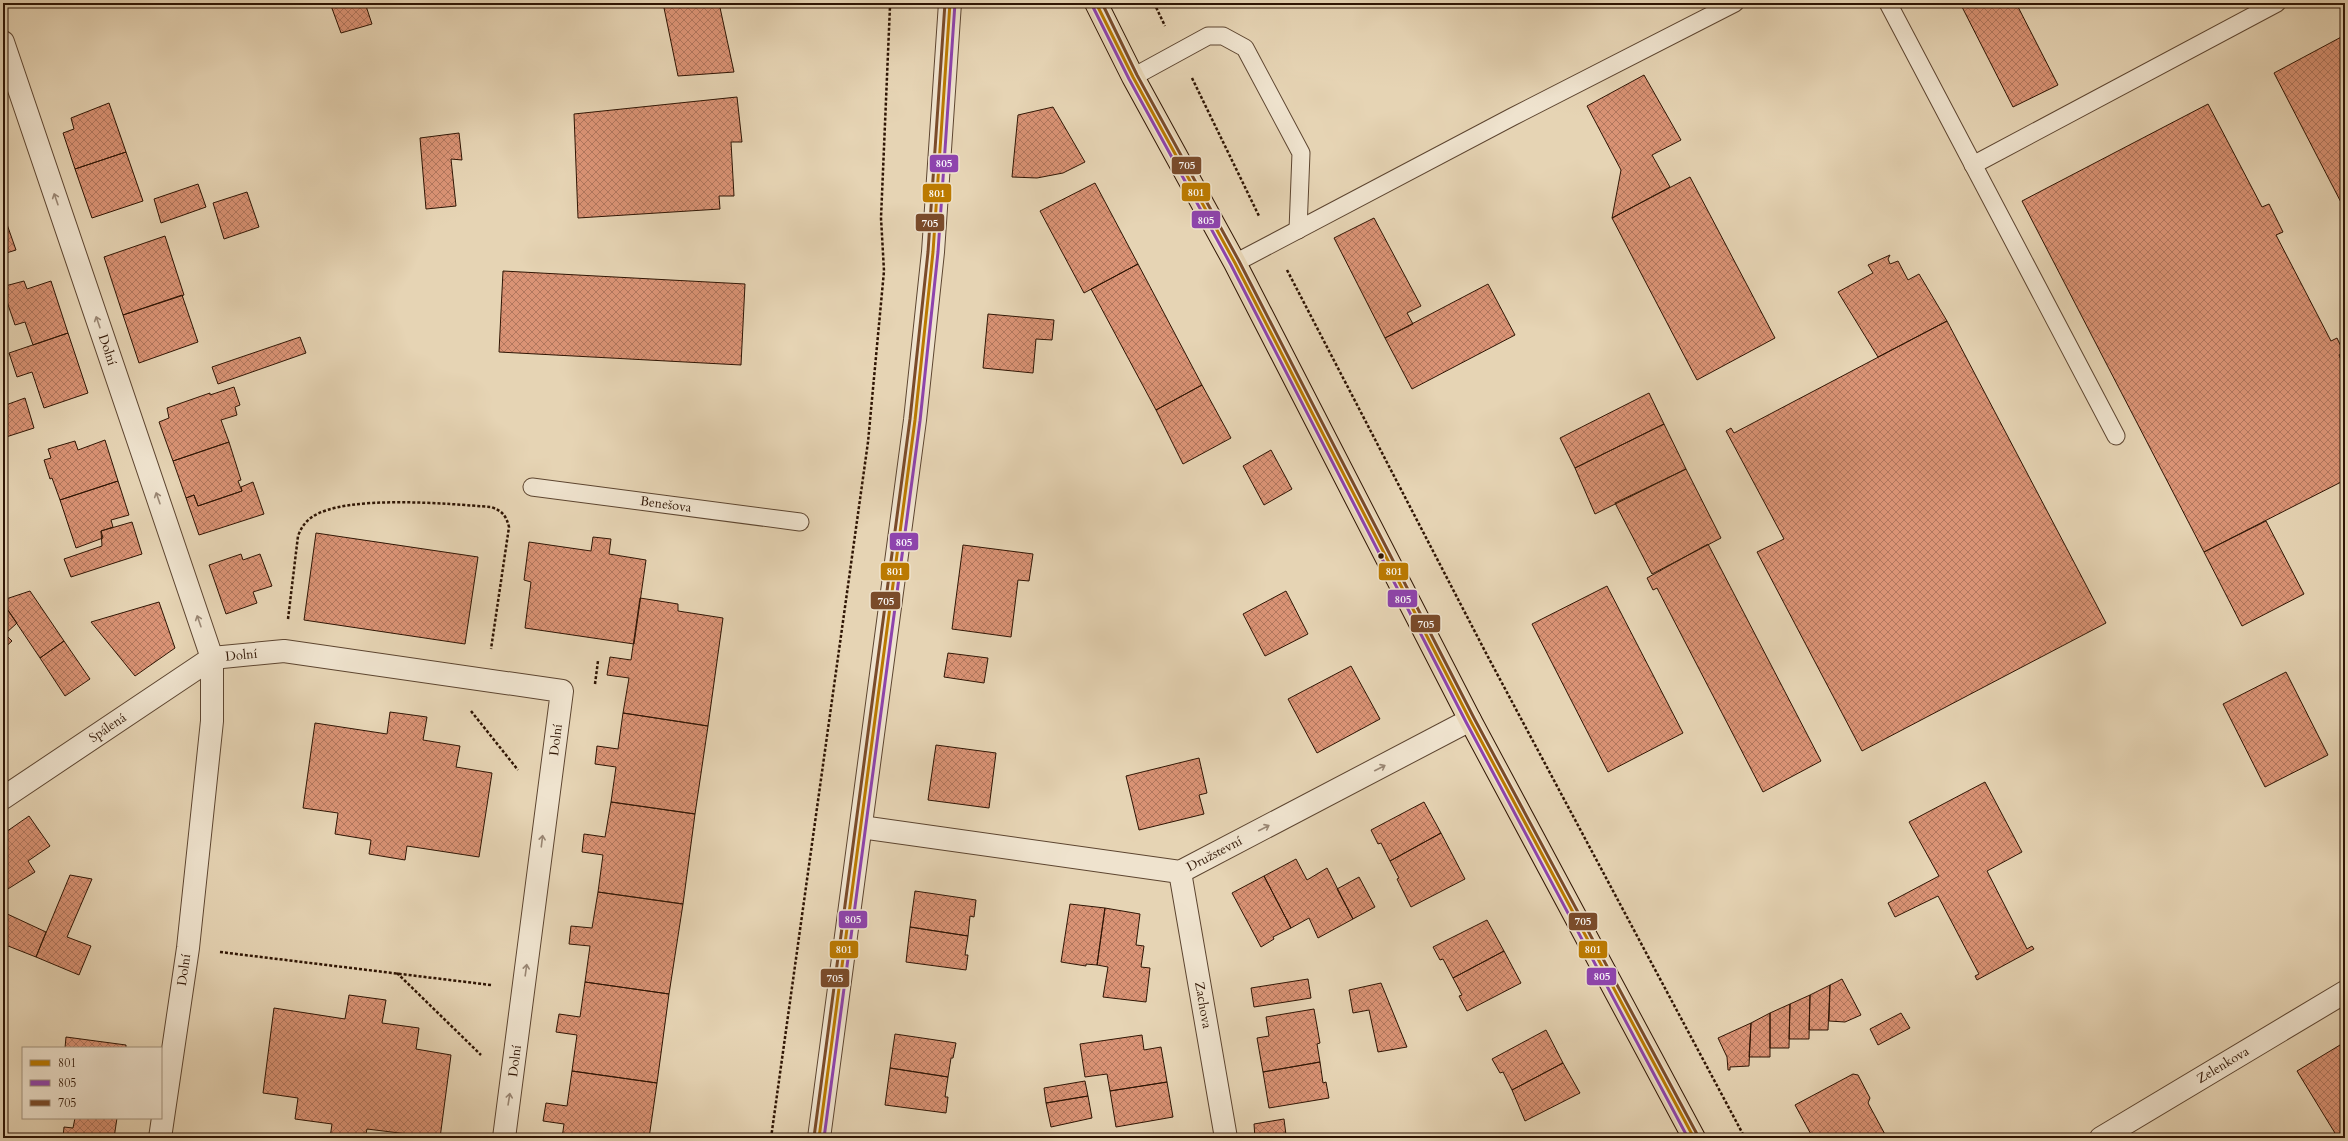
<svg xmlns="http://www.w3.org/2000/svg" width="2348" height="1141" viewBox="0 0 2348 1141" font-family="Cardo,serif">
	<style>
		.building { fill: url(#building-cross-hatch); stroke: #2f1504 }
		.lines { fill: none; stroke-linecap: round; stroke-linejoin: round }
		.lane-casing { stroke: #5d4530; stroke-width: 19 }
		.street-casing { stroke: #5d4530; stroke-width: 24 }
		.primary-casing { stroke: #2f1504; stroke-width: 24 }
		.path { stroke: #2f1504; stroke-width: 2.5; stroke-dasharray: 3 2; stroke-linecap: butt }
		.lane { stroke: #efe3ce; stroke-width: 17 }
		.street { stroke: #efe3ce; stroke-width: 22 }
		.primary { stroke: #e6d4b4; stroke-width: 22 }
		.bus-1-casing { stroke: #efe3ce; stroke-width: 6 }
		.bus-2-casing { stroke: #efe3ce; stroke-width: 6 }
		.bus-3-casing { stroke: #efe3ce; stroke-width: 6 }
		.bus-1 { stroke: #bb7a01; stroke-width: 3 }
		.bus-2 { stroke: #8e44ad; stroke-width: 3 }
		.bus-3 { stroke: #7a4b2a; stroke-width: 3 }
		.oneway { stroke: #998673 }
		.bus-dot { fill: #2f1504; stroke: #efe3ce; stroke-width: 1.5 }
		.labels { text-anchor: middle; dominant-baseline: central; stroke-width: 3; stroke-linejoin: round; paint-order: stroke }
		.street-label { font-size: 13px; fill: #2f1504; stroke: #efe3ce }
		.line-badge { stroke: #efe3ce; stroke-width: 1.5 }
		.badge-label { font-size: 11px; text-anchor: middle; font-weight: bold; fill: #fff }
	</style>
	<defs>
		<pattern id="building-cross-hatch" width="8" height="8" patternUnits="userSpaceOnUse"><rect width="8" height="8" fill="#da9375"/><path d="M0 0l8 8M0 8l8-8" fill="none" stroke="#b1775e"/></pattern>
	</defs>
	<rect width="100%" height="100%" fill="#e6d4b4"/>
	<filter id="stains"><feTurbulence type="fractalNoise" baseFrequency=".005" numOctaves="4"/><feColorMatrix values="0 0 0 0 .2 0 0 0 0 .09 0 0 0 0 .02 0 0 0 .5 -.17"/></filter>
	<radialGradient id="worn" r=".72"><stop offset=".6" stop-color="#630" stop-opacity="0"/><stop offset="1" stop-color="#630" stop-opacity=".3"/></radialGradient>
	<!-- building -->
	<path class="building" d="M330,3H365L372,24L341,33Z
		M663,3H719L734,72L678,76Z
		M1960,3H2016L2058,85L2013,107Z
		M2345,35V210L2274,73Z
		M1644,75L1681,140L1652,155L1670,187L1612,218L1621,170L1587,106Z
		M737,97L742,142H731L734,196H719L720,209L578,218L574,114Z
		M109,103L126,152L75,169L63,133L74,129L71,118Z
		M2208,104L2262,207L2269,204L2283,232L2276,235L2331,341L2337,338L2344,353L2339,355L2345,368V480L2204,552L2022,201Z
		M1053,107L1085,162L1063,173L1037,178L1012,177L1018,115Z
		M459,133L462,160L451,159L456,206L426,209L420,138Z
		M126,152L143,201L92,218L75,169Z
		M1690,177L1775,338L1697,380L1612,218Z
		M1095,183L1138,264L1084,293L1040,211Z
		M198,184L206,207L161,223L154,199Z
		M247,192L259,227L224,239L213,203Z
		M3,213L16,250L3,254Z
		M1374,218L1421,306L1407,313L1413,324L1385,338L1334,238Z
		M165,236L184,295L123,315L104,257Z
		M1890,255L1888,259L1890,264L1898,261L1908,280L1919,274L1947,321L1878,357L1838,292L1873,273L1868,265Z
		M1138,264L1202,385L1156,410L1091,289Z
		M503,271L745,284L741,365L499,352Z
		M24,281L27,289L51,281L68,333L33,345L25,322L15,325L5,296L8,295L5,286Z
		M1488,284L1515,335L1412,389L1385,338Z
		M182,295L198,342L139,363L123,315Z
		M988,314L1054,320L1052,340L1036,339L1033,373L983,368Z
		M1947,321L2106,623L1862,751L1757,552L1784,539L1726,431L1731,428L1734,433Z
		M68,333L88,393L44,408L32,372L17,377L9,353Z
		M300,337L306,353L218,384L212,367Z
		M1202,385L1231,438L1183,464L1156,410Z
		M234,387L240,405L235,407L237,415L221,420L229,442L173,461L159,422L169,418L167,408L210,393V395Z
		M1649,393L1664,424L1575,468L1560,438Z
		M25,398L34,428L6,437L3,427V406Z
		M1664,424L1686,469L1595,514L1575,468Z
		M105,440L118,481L60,500L52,478L50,479L44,460L51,458L48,449L75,441L78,450Z
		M229,442L241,480L238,481L242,491L198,506L194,495L186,498L173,461Z
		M1271,450L1292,489L1264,505L1243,466Z
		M1686,469L1721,538L1652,574L1615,503Z
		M118,481L129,515L111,520L113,527L101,531L103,538L76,548L60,500Z
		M253,482L264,514L199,535L186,498L194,495L198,506L242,491L241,487Z
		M2266,521L2304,594L2242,626L2204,552Z
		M132,522L142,554L71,577L64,559L102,546L101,531Z
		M316,533L478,557L465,644L304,620Z
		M593,537L611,539L609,554L646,560L634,644L525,628L531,582L524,580L529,542L591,551Z
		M1708,544L1821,761L1763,792L1657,588L1653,590L1647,578Z
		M963,545L1033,554L1029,581L1018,580L1011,637L952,629Z
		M241,554L243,560L260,554L272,586L253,592L257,603L226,614L209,565Z
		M1607,586L1683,733L1608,772L1532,624Z
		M30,591L64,641L40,658L3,603V600Z
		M1286,591L1308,634L1265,656L1243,614Z
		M640,598L678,604V611L723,618L708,726L623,713L629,678L607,675L610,657L631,660Z
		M159,602L175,648L135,676L91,622Z
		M3,603L17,623L5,634L12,641L3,649Z
		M64,641L90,679L65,696L40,658Z
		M948,653L988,658L984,683L944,677Z
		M1351,666L1380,719L1317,753L1288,699Z
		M2286,672L2328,755L2265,787L2223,704Z
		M390,712L427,717L423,740L460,746L456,767L492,773L479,857L407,846L405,860L369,854L371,840L335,834L338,813L303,808L315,723L387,734Z
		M623,713L708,726L695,814L611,802L616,767L595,764L597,746L618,749Z
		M936,745L996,753L989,808L928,800Z
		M1199,758L1207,793L1199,795L1204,814L1139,830L1126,776Z
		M1985,782L2022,852L1987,871L2027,949L2032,946L2034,949L1977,980L1975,976L1979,974L1938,896L1895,917L1888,903L1939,876L1909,822Z
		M611,802L695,814L683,904L598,892L603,855L582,852L584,834L605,837Z
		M1424,802L1441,833L1390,861L1381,843L1378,844L1371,830Z
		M29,816L50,846L28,861L35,872L3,892V834Z
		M1441,833L1465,879L1411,907L1397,879L1399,878L1390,861Z
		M1296,859L1307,880L1327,868L1353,919L1318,938L1309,918L1291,928L1264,876Z
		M70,875L92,879L67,937L91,946L79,975L36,957Z
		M1264,876L1291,928L1273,937L1274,939L1261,947L1232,893Z
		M1359,877L1375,907L1353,919L1337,889Z
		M915,891L976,900L974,917L970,916L968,936L910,927Z
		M598,892L683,904L669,994L585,982L590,946L569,944L571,926L592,928Z
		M1070,904L1105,908L1097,965L1086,964V966L1061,962Z
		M1105,908L1140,914L1136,945L1144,946L1141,967L1150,968L1146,1002L1103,997L1108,967L1097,965Z
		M3,912L46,932L36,957L3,944Z
		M1487,920L1504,951L1453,978L1443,959L1440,960L1433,947Z
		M910,927L968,936L965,955H968L966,970L906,962Z
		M1504,951L1521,983L1467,1011L1459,996L1462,995L1453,978Z
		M1308,979L1311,998L1254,1007L1251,988Z
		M1842,979L1861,1015L1845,1022L1829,1021L1830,985Z
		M585,982L669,994L657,1083L572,1071L577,1035L556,1032L559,1014L580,1017Z
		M1381,983L1407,1047L1378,1052L1369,1010L1353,1013L1349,990Z
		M1830,985L1828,1030H1809L1810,995Z
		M349,995L386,1000L382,1023L419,1028L416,1049L451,1055L440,1138L367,1129L365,1138H330L332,1124L295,1119L298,1098L263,1093L274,1008L345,1019Z
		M1810,995L1809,1039H1789L1790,1004Z
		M1790,1004L1789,1048H1770V1013Z
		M1314,1009L1320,1043L1317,1044L1320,1062L1263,1072L1257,1038L1269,1036L1266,1017Z
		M1770,1013V1057H1749L1751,1023Z
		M1901,1013L1910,1028L1878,1045L1870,1029Z
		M1751,1023L1749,1066L1730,1067V1070H1728L1727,1057L1718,1038Z
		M1546,1030L1563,1063L1512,1090L1503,1072L1500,1073L1492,1059Z
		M895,1034L956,1043L953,1058H951L948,1077L890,1068Z
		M1142,1035L1144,1050L1161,1047L1167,1082L1110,1091L1107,1074L1085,1077L1080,1044Z
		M66,1037L126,1045V1048H65Z
		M2345,1042V1138H2338L2297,1071Z
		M1320,1062L1323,1083L1326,1082L1329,1098L1269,1108L1263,1072Z
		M1563,1063L1580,1093L1525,1121L1512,1090Z
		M890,1068L948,1077L945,1097H948L946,1113L885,1105Z
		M572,1071L657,1083L649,1138H562L564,1124L543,1121L546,1103L567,1106Z
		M1853,1074L1858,1075L1870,1098L1868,1103L1887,1138H1813L1795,1105Z
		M1085,1081L1088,1096L1046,1103L1044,1088Z
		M1167,1082L1173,1117L1116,1127L1110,1091Z
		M1088,1096L1092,1118L1051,1127L1046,1103Z
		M75,1118H117L114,1138L63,1137L64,1127L73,1128Z
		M1284,1119L1286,1135L1255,1138L1254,1124Z
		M1076,1135V1138H1060Z
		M1286,1135V1138H1269Z"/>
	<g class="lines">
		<defs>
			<g id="lane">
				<path d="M1888,3L2116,436"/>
				<path d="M1133,77L1208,36H1223L1245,48L1301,153L1298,230"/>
				<path d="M1973,165L2277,3"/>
				<path d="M1235,263L1512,117L1735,3"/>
				<path id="s1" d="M532,487L800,522"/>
			</g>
			<g id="street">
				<path id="s2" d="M3,42L212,658V721L188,948L160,1138"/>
				<path id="s3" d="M3,798L212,658L284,651L562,691L504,1138"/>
				<path id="s4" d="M861,827L1180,872L1470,720"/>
				<path id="s5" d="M1180,872L1226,1138"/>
				<path d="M819,1138L915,420L933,252L950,3"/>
				<path id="s6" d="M2101,1138L2345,992"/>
			</g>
			<path id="primary" d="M1096,3L1133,77L1235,263L1470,720L1694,1138"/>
		</defs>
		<!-- lane casing -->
		<use href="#lane" class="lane-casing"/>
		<!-- street casing -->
		<use href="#street" class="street-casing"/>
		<!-- primary casing -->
		<use href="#primary" class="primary-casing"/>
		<!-- path -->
		<path class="path" d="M890,3V6L918,4
			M1154,3L1165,26
			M1192,78L1259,216
			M1287,270L1487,655L1745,1138
			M288,619L298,536C301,528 305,522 312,517C346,494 450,504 491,507C502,511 506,515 509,527L491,649
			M595,684L598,661
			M471,711L518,770
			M220,952L491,985
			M397,973L481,1055
			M771,1138L868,442L884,271L881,218L890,6"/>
		<!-- lane -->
		<use href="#lane" class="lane"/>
		<!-- street -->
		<use href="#street" class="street"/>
		<!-- primary -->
		<use href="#primary" class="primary"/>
		<defs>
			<path id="bus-1" d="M1096,3L1133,77L1235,263L1470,720L1694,1138
				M819,1138L915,420L933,252L950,3"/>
			<path id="bus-2" d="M1092,5L1129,79L1231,265L1466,722L1688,1138
				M824,1138L920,421L938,252L955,3"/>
			<path id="bus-3" d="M1102,3L1137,75L1239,261L1474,718L1698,1136
				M814,1137L910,419L928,252L945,3"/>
		</defs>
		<!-- bus-1 casing -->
		<use href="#bus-1" class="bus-1-casing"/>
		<!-- bus-2 casing -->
		<use href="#bus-2" class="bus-2-casing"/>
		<!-- bus-3 casing -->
		<use href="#bus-3" class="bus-3-casing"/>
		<!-- bus-1 -->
		<use href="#bus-1" class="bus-1"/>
		<!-- bus-2 -->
		<use href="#bus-2" class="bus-2"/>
		<!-- bus-3 -->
		<use href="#bus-3" class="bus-3"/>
	</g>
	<!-- one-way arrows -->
	<defs><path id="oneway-shaft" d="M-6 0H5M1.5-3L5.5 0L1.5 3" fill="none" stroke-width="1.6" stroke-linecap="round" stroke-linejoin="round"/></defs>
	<g class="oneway">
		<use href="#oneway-shaft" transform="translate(56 199) rotate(-109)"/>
		<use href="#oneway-shaft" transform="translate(98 322) rotate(-109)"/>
		<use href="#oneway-shaft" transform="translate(158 498) rotate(-109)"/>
		<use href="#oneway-shaft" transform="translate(199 621) rotate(-109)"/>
		<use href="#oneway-shaft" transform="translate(1380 768) rotate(-27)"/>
		<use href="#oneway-shaft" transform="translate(1264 828) rotate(-27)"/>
		<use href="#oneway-shaft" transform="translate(542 841) rotate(-83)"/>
		<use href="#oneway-shaft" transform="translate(526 970) rotate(-82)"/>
		<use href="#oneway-shaft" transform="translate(509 1099) rotate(-81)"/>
	</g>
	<!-- markers -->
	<circle class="bus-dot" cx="1381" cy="556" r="3.5"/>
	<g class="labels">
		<!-- street labels -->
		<g class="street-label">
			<text stroke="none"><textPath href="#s2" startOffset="325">Dolní</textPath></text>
			<text stroke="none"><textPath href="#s1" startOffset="135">Benešova</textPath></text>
			<text stroke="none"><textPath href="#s3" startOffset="281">Dolní</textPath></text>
			<text stroke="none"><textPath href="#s3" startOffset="126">Spálená</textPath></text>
			<text transform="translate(556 740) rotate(-83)">Dolní</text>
			<text stroke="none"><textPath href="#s4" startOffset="361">Družstevní</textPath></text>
			<text transform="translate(184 970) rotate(-82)">Dolní</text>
			<text stroke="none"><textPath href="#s5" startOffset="135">Zachova</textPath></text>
			<text transform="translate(515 1061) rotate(-83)">Dolní</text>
			<text stroke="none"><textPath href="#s6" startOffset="142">Zelenkova</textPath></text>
		</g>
	</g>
	<g class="line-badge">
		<rect x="929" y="154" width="30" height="19" rx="4" fill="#8e44ad"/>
		<rect x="1171" y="156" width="31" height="19" rx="4" fill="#7a4b2a"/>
		<rect x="1181" y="182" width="30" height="20" rx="4" fill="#bb7a01"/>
		<rect x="922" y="183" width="30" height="20" rx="4" fill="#bb7a01"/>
		<rect x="1191" y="210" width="30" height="19" rx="4" fill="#8e44ad"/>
		<rect x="915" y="213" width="30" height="19" rx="4" fill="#7a4b2a"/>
		<rect x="889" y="532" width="30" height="19" rx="4" fill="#8e44ad"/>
		<rect x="1378" y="562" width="31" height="19" rx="4" fill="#bb7a01"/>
		<rect x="880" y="562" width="30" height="19" rx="4" fill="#bb7a01"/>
		<rect x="1387" y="589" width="31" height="19" rx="4" fill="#8e44ad"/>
		<rect x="870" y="591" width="31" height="19" rx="4" fill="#7a4b2a"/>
		<rect x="1410" y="614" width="31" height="19" rx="4" fill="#7a4b2a"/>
		<rect x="838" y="910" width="30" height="19" rx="4" fill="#8e44ad"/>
		<rect x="1568" y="912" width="30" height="19" rx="4" fill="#7a4b2a"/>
		<rect x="829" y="940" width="30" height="19" rx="4" fill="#bb7a01"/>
		<rect x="1578" y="940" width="30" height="19" rx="4" fill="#bb7a01"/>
		<rect x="1586" y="967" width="31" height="19" rx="4" fill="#8e44ad"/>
		<rect x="820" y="968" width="30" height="20" rx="4" fill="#7a4b2a"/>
	</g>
	<g class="badge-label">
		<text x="944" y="167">805</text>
		<text x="1187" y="169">705</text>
		<text x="1196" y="196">801</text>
		<text x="937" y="197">801</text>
		<text x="1206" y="224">805</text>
		<text x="930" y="227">705</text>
		<text x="904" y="546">805</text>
		<text x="1394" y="575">801</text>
		<text x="895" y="575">801</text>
		<text x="1403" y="603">805</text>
		<text x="886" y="605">705</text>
		<text x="1426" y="628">705</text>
		<text x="853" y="923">805</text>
		<text x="1583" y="925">705</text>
		<text x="844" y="953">801</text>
		<text x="1593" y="953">801</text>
		<text x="1602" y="980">805</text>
		<text x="835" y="982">705</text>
	</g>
	<!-- margin -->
	<rect width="2348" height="1141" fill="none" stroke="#e6d4b4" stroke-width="16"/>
	<rect x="4" y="4" width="2340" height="1133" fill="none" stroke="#2f1504" stroke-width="2"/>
	<rect x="8" y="8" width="2332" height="1125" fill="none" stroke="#2f1504"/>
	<!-- legend -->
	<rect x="22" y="1047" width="140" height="72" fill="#efe3ce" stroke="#a2917d"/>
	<rect x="30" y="1060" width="20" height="6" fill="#bb7a01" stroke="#a2917d"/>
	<text x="58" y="1067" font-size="12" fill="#2f1504">801</text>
	<rect x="30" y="1080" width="20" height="6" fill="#8e44ad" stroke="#a2917d"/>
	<text x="58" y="1087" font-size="12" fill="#2f1504">805</text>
	<rect x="30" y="1100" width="20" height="6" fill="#7a4b2a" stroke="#a2917d"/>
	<text x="58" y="1107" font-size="12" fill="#2f1504">705</text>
	<rect width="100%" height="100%" filter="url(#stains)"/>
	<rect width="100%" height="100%" fill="url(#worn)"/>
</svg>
